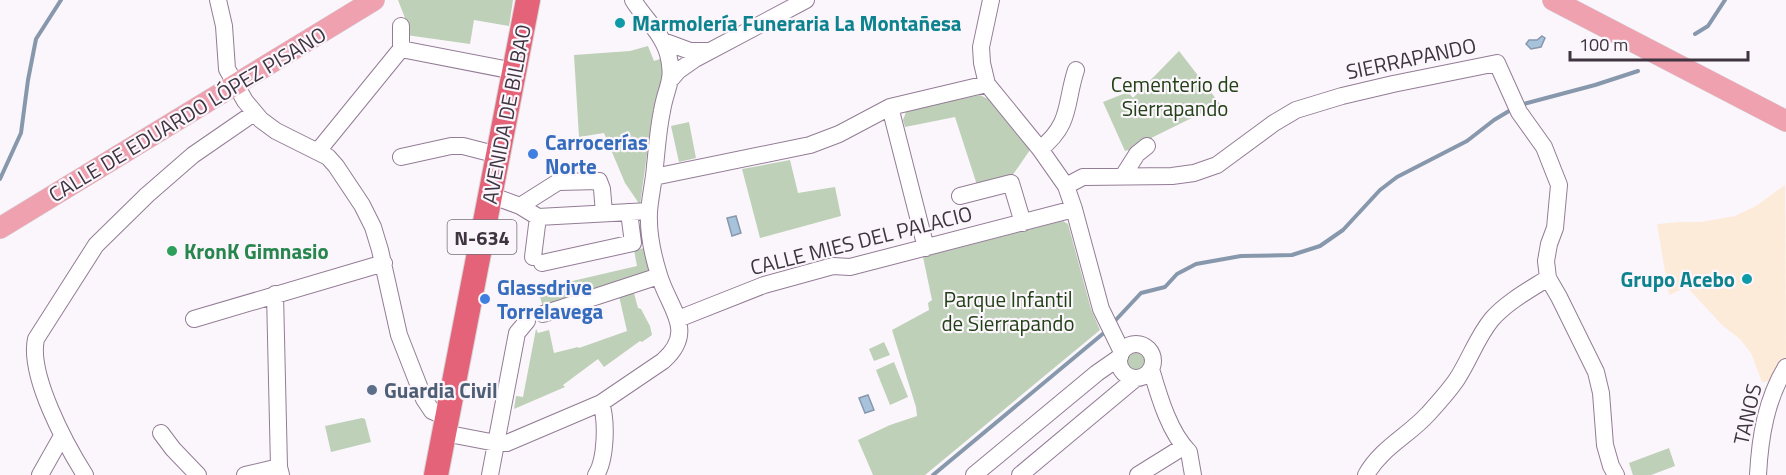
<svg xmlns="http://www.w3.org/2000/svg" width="1786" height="475" viewBox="0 0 1786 475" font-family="'Titillium Web',sans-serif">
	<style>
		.industrial { fill: #fdebda }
		.green { fill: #bed0b7 }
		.water { fill: #a7c2db; stroke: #8898ac; stroke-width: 1.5 }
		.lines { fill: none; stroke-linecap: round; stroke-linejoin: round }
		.stream { stroke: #8898ac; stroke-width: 4 }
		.minor-casing { stroke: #937c96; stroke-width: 18 }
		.major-casing { stroke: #d5d3d5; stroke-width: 22 }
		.highway-casing { stroke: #d5d3d5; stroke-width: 26 }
		.minor { stroke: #fff; stroke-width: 16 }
		.major { stroke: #efa1af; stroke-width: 21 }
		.highway { stroke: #e56379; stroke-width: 24 }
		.culture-dot { fill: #0f9aa8; stroke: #fbf6fc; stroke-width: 2 }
		.shop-dot { fill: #3f7fe0; stroke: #fbf6fc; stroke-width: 2 }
		.leisure-dot { fill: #2e9e5b; stroke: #fbf6fc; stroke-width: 2 }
		.service-dot { fill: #5c6f8a; stroke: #fbf6fc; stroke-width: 2 }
		.labels { text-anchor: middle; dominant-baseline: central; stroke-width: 4.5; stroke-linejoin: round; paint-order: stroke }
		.shield { fill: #fbf6fc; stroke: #776f78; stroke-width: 1.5 }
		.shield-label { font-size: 20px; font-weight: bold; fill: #3f3540 }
		.culture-label { font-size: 21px; font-weight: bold; fill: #0d838f; stroke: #fbf6fc; text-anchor: start }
		.street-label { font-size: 21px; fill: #3f3540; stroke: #fbf6fc }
		.park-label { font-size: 21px; fill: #224016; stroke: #fbf6fc }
		.shop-label { font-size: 21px; font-weight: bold; fill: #366cbe; stroke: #fbf6fc; text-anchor: start }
		.leisure-label { font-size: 21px; font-weight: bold; fill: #27864d; stroke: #fbf6fc; text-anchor: start }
		.service-label { font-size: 21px; font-weight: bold; fill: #4e5e75; stroke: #fbf6fc; text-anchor: start }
	</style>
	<rect width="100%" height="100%" fill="#fbf6fc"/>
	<!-- industrial -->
	<path class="industrial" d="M1785,185L1786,359L1772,381L1762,382L1751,353L1740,339L1722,325L1687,287L1669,295L1657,224L1679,222H1701L1735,216L1756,206Z"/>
	<!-- green -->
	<path class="green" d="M398,0H513L509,26L474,20L470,44L406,35L405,18Z
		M648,46L654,61L666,57V62L651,125L640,205L625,183L604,133L579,137L574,55L630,51Z
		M1179,51L1220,104L1135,146L1130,153L1128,150L1125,151L1103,102L1128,92L1133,98Z
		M980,95L988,99L1030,150L1012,176L977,185L955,117L905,127L903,120L906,112L910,110Z
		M689,122L696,158L679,162L671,126Z
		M790,160L798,193L835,187L841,216L760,238L742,169Z
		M1063,221L1068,224L1091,309L1100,330L925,475H873L858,440L890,425L917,416L916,407L892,330L929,310L928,303L932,300L923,257Z
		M645,248L652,271L543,308L538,289L637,266L634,250Z
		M634,293L638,308L641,309L650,326L652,335L642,342L640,341L604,367L598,359L563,385L565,387L514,409L516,396L523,397L536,329L538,333L549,330L554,353L578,347L579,348L627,331L619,296Z
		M884,342L890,355L874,361L869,349Z
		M1127 361a9 9 0 1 1 18 0a9 9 0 1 1-18 0Z
		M894,362L908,397L890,405L876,370Z
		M362,418L365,419L371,442L331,452L325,426Z
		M1669,448L1675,466L1651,475H1633L1629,463Z"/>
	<!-- water -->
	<path class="water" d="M1542,36L1545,38L1541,47L1531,49L1526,44L1529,40H1537Z
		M736,216L741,233L732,236L727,218Z
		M868,395L874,410L865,413L859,398Z"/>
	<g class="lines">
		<!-- stream -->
		<path class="stream" d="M1695,34L1708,26L1725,0
			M1520,105L1595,85L1638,71
			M0,179L21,133L28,80L36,39L61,0
			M1112,324L1141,293L1165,287L1177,274L1196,264L1241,256L1292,255L1320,246L1343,230L1380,190L1397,177L1467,141L1494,120L1514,108
			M933,475L1105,332"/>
		<defs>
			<path id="minor" d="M218,0L224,26L227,69L245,101L261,120L276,131L328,157L336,166L362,205L373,227L380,250L399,335L424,399L432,411L448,418
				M991,0L981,47L982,63L987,84L1040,149L1066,186L1074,209L1101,309L1122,352
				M663,41L690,51H709
				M401,49L514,71
				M672,78L678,71L695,59L806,0
				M890,107L926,248
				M1040,149C1072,124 1065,103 1076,70
				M318,151L401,49V26
				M401,157L451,146H463L498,155
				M1123,176L1137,154L1147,146
				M654,177L810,145L839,134L890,107L987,84
				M1066,186L1083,177L1172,176L1194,173L1217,165L1274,123L1296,110L1342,96L1393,84L1497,63L1519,112L1544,147L1559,185L1555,228L1549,244L1546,261L1548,278L1559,297L1596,372L1601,393L1605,445L1611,466L1616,475
				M490,195L520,206L538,217L649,211
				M960,196L1011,183L1023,223
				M520,206L558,182L599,181L602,189L604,213
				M533,257L538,217
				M542,263L633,243L629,212
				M275,294L279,467L281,475
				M543,314L659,276
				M194,319L384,263
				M678,319L764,285L833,266L850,267L1074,209
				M1119 361a17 17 0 1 1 34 0a17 17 0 1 1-34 0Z
				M1151,369C1159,396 1169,432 1189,452L1193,475
				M161,433L173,449L198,475
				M444,433L496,443H507L601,403L663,361C697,331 669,309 659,275C653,256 648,233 649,212C650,197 654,181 655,166C657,148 658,130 662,111C666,86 675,81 668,54C662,33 644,18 633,0
				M40,475L62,436
				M85,475C66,445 28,375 36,339L96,245L147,195L193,155L254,113
				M245,475L279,467
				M490,475L517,333L527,321
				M596,475C606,460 607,421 601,403
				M974,475L1097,373L1120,357
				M1020,475L1136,378
				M1138,475L1183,447
				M1366,475C1381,448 1408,436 1428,414C1438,403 1449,391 1457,379C1470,359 1477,337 1492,319C1507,302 1529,290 1548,278
				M1758,475C1760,437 1766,400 1786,367"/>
			<path id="major" d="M1553,0L1786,121
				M0,228L374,0"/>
			<path id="highway" d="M436,475L528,0"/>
		</defs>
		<!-- minor casing -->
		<use href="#minor" class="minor-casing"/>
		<!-- major casing -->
		<use href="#major" class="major-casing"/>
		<!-- highway casing -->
		<use href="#highway" class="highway-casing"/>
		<!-- minor -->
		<use href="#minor" class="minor"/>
		<!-- major -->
		<use href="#major" class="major"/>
		<!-- highway -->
		<use href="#highway" class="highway"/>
	</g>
	<!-- markers -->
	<g class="culture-dot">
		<circle cx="620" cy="23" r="6"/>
		<circle cx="1747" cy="279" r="6"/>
	</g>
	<g class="shop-dot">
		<circle cx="533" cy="154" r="6"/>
		<circle cx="485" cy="299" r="6"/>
	</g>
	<circle class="leisure-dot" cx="172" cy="251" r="6"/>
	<circle class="service-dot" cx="372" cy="390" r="6"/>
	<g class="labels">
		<!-- shield labels -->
		<rect class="shield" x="447.5" y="220" width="69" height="34" rx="4.5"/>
		<g class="shield-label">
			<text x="482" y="237">N-634</text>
		</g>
		<!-- culture labels -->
		<g class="culture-label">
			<text x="632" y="23">Marmolería Funeraria La Montañesa</text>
			<text x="1735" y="279" text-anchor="end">Grupo Acebo</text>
		</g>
		<!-- street labels -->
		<g class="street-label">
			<text transform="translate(1411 58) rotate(-12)">SIERRAPANDO</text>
			<text transform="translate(187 114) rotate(-31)">CALLE DE EDUARDO LÓPEZ PISANO</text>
			<text transform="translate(506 114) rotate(-79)">AVENIDA DE BILBAO</text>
			<text transform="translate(861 240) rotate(-14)">CALLE MIES DEL PALACIO</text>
			<text transform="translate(1747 414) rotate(-77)">TANOS</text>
		</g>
		<!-- park labels -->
		<g class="park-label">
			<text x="1175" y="84">Cementerio de<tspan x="1175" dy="24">Sierrapando</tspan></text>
			<text x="1008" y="299">Parque Infantil<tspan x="1008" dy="24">de Sierrapando</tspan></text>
		</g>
		<!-- shop labels -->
		<g class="shop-label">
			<text x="545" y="142">Carrocerías<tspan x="545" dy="24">Norte</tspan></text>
			<text x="497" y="287">Glassdrive<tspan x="497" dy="24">Torrelavega</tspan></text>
		</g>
		<!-- leisure labels -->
		<g class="leisure-label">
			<text x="184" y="251">KronK Gimnasio</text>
		</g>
		<!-- service labels -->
		<g class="service-label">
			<text x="384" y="390">Guardia Civil</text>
		</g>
	</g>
	<!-- scale -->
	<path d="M1570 51v9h178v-9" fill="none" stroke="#3f3540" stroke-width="3"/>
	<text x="1579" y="51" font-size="18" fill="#3f3540" stroke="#fbf6fc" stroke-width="4.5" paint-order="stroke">100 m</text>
</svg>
